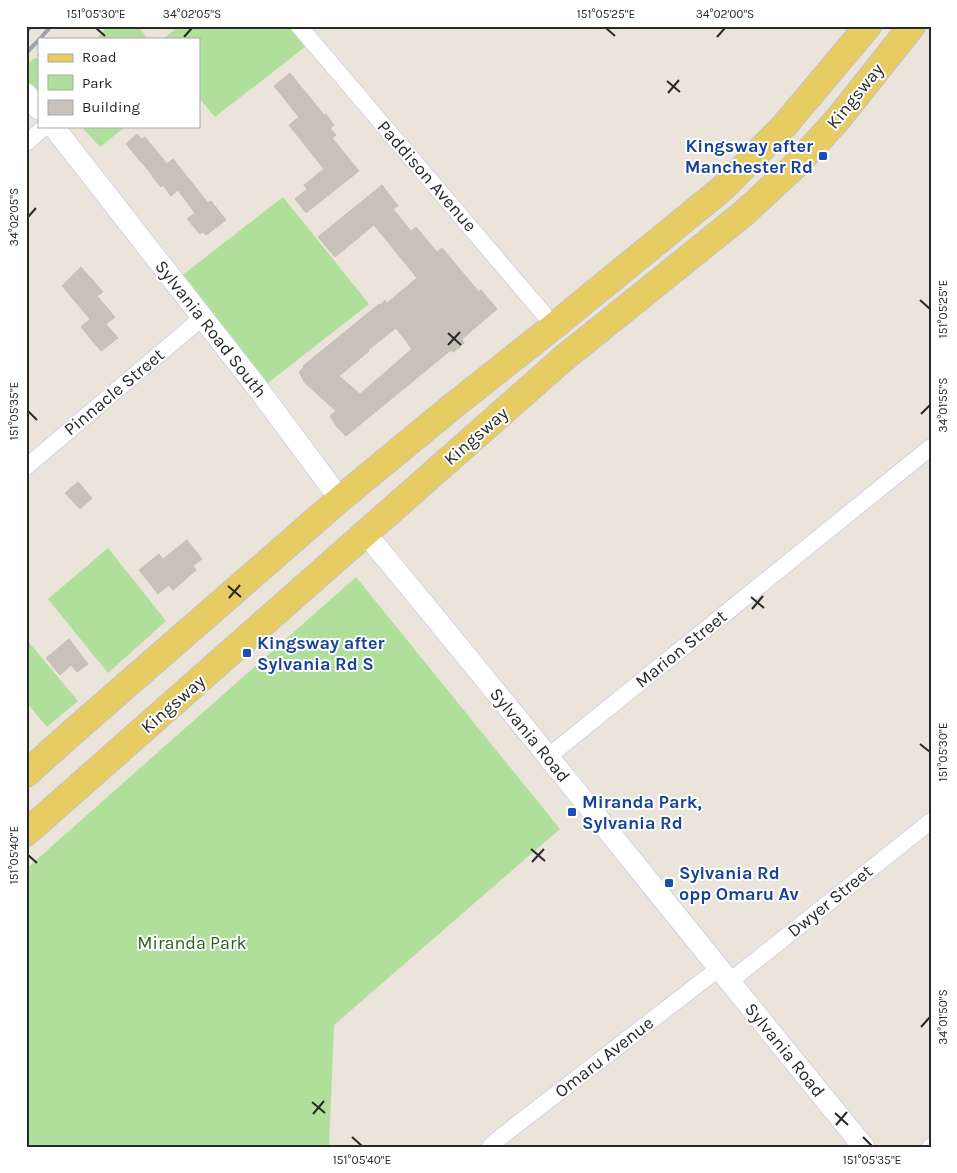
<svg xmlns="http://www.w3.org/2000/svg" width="957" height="1173" viewBox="0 0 957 1173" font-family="Karla,sans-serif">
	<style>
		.green { fill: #b0de9b }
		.building { fill: #c6c2ba; stroke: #c5c0b5; fill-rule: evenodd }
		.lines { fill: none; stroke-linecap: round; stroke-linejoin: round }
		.minor-casing { stroke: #d1d3e1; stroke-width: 18 }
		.tertiary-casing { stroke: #d1d3e1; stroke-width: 23 }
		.primary-casing { stroke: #c3c3c3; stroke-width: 28 }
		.minor { stroke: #fff; stroke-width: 16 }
		.tertiary { stroke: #fff; stroke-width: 21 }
		.primary { stroke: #e7cc63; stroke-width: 26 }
		.rail { stroke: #9fa1b2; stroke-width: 4 }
		.ticks { fill: none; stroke: #292929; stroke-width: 2 }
		.transit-dot { fill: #1a4fb4; stroke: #fff; stroke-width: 2 }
		.labels { text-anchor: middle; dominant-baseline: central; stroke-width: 4; stroke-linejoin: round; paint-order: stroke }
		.street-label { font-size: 18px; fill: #292929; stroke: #fff }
		.transit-label { font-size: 18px; font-weight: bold; fill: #164399; stroke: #fff; text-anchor: start }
		.park-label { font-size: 18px; fill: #2a611e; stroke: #fff }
		.neatline { fill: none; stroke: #292929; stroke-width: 2 }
		.ticks-label { font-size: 12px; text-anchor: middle; fill: #292929 }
	</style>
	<rect width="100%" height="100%" fill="#eae4db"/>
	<!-- green -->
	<path class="green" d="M108,26H138L148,39H96Z
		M179,26H289L305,47L215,117L199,98V39H163Z
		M35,58L39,59V104L26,90V65Z
		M81,126H126L100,147Z
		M283,197L369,304L259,390L175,281Z
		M108,548L166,621L108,673L48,599Z
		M356,577L560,829L334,1025L329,1147H26V869Z
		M26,639L78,701L47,727L26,702Z"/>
	<!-- building -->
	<path class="building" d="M290,73L324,115L326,114L334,125L330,128L336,135L332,138L359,171L306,213L295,199L307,189L304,185L324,169L289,125L299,117L274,86Z
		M137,134L142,139L145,137L167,164L173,159L208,203L211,201L226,220L206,235L203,232L200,234L187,219L195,213L178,190L171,196L163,185L161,187L152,176H153L126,144Z
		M382,185L398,206L393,209L411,231L416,227L437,252L442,248L479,292L481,290L497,309L462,339L464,343L459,348L453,352L451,350L346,436L337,427L330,416L336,411L305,383L299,372L304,367L303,366L379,304L380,305L385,300L387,303L417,278L374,225L335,257L318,237ZM396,328L412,349L360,394L339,376L369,351L368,350Z
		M81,267L103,292L97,296L115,317L106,324L118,338L101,351L81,327L90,319L62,286Z
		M78,482L92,498L80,509L65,493Z
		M187,540L202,559L193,566L196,570L173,590L169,585L158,594L139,570L159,554L163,559Z
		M69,639L88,664L77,672L71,665L60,675L46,658Z"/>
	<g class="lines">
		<defs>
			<path id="minor" d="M299,26L554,326
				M26,143L46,126
				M26,467L203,317
				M549,756L931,447
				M729,982L931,821
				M490,1147L497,1140L718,969
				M930,1147L931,1146"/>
			<path id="tertiary" d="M26,94L39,109
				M53,126L259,390L340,499
				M366,534C534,736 697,943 864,1147"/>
			<path id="primary" d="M26,774L75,730L340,499L453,406L554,326L723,188L784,126L868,26
				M26,833L564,358L743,214L798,163L838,119L912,26"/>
		</defs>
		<!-- minor casing -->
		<use href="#minor" class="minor-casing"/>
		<!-- tertiary casing -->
		<use href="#tertiary" class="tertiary-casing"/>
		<!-- primary casing -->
		<use href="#primary" class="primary-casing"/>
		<!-- minor -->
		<use href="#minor" class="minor"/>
		<!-- tertiary -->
		<use href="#tertiary" class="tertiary"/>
		<!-- primary -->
		<use href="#primary" class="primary"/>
		<!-- rail -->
		<path class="rail" d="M26,32L31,26
			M40,39L51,26
			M26,53L39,40"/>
	</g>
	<!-- ticks -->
	<path class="ticks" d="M96,28L105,36M606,28L615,36M184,37L192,28M717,37L725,28M667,81L680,92M668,93L679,80M28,217L36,208M920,300L930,309M448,333L461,345M448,345L460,332M28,411L37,420M921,414L930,405M228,586L241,597M751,597L764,608M229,598L240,585M752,609L763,596M920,744L930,752M531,849L545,861M28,855L37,863M532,862L544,849M921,1027L930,1017M312,1102L325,1113M835,1113L848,1125M313,1114L324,1101M836,1125L847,1112M352,1137L362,1146M863,1137L872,1146"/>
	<!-- markers -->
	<g class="transit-dot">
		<rect x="818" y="151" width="10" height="10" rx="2.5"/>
		<rect x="242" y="648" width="10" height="10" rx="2.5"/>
		<rect x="567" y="807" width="10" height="10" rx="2.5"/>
		<rect x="664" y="878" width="10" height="10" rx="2.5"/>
	</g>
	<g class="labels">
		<!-- street labels -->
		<g class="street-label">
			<text transform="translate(855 96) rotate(-51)">Kingsway</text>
			<text transform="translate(427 176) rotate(49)">Paddison Avenue</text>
			<text transform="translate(211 329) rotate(52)">Sylvania Road South</text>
			<text transform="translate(114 392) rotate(-40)">Pinnacle Street</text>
			<text transform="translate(476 436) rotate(-41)">Kingsway</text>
			<text transform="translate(681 649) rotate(-39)">Marion Street</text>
			<text transform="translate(173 704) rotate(-41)">Kingsway</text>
			<text transform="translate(530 735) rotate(51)">Sylvania Road</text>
			<text transform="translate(830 901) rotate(-39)">Dwyer Street</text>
			<text transform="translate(785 1050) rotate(51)">Sylvania Road</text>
			<text transform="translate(604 1057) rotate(-38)">Omaru Avenue</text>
		</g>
		<!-- transit labels -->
		<g class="transit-label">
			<text x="813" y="146" text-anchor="end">Kingsway after<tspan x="813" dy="21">Manchester Rd</tspan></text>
			<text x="257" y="643">Kingsway after<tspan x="257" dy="21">Sylvania Rd S</tspan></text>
			<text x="582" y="802">Miranda Park,<tspan x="582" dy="21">Sylvania Rd</tspan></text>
			<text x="679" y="873">Sylvania Rd<tspan x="679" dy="21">opp Omaru Av</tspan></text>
		</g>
		<!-- park labels -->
		<g class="park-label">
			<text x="192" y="943">Miranda Park</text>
		</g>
	</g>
	<!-- border -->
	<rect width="957" height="1173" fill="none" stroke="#ffffff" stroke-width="55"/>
	<!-- legend -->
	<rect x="38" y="38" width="162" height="90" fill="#ffffff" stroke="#a9a9a9"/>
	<rect x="48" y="54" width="25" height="8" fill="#e7cc63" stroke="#a9a9a9"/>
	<text x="82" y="62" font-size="15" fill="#292929">Road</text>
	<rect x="48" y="75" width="25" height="15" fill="#b0de9b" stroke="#a9a9a9"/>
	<text x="82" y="88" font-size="15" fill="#292929">Park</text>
	<rect x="48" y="100" width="25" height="15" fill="#c6c2ba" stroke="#a9a9a9"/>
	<text x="82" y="112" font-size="15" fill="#292929">Building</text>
	<rect x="28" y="28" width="902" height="1118" class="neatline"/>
	<g class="ticks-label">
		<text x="96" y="18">151°05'30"E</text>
		<text x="192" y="18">34°02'05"S</text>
		<text x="606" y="18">151°05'25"E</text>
		<text x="725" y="18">34°02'00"S</text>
		<text transform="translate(14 217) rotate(-90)" y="4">34°02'05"S</text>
		<text transform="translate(943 309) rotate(-90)" y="4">151°05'25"E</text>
		<text transform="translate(943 405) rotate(-90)" y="4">34°01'55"S</text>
		<text transform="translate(14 411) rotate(-90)" y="4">151°05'35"E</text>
		<text transform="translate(943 752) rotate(-90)" y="4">151°05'30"E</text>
		<text transform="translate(14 855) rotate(-90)" y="4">151°05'40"E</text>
		<text transform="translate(943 1017) rotate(-90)" y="4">34°01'50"S</text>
		<text x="362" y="1164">151°05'40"E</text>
		<text x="872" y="1164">151°05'35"E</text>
	</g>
</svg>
